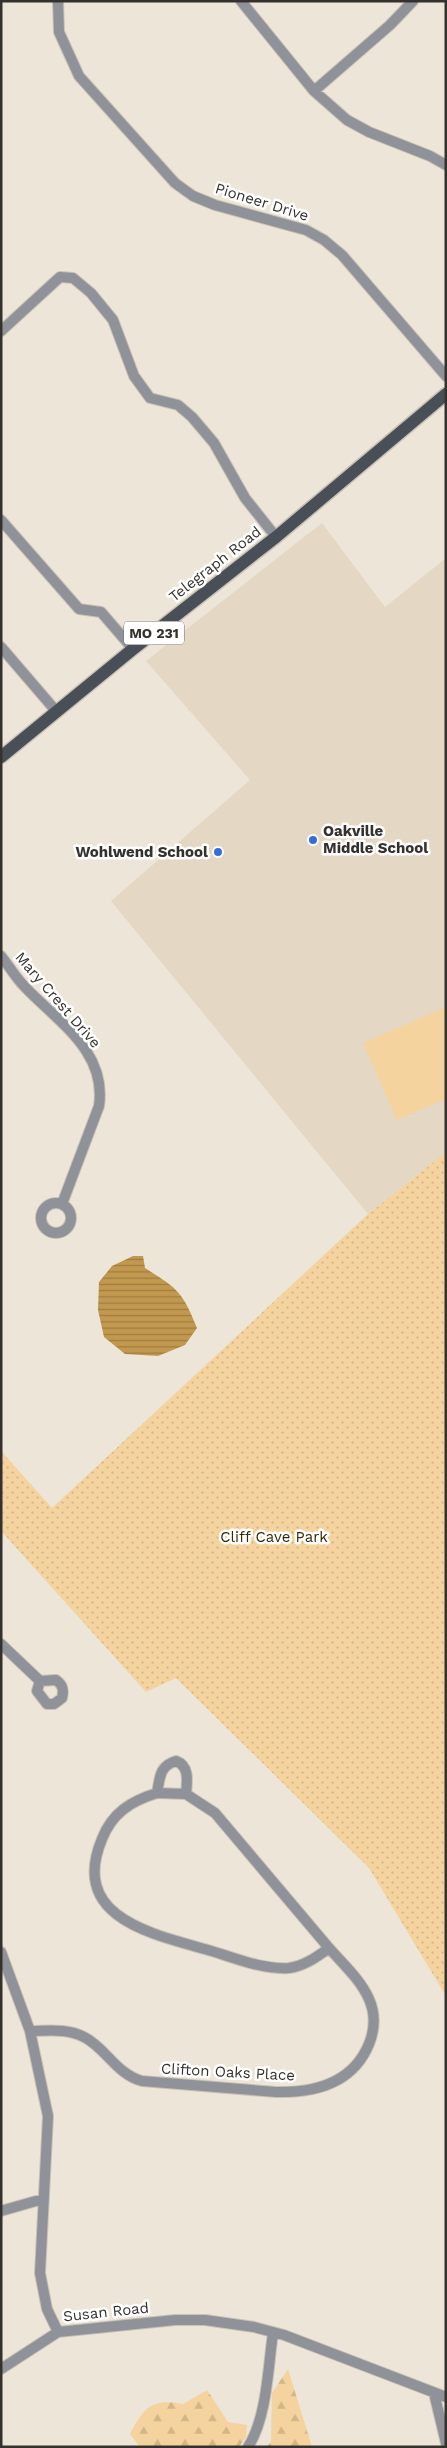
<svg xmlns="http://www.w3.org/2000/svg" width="447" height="2448" viewBox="0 0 447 2448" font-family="'Work Sans',sans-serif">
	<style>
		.built { fill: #e4d8c5 }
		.grass { fill: url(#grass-dots) }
		.forest { fill: url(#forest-firs) }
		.pitch { fill: #f4d39e }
		.water { fill: url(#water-rules) }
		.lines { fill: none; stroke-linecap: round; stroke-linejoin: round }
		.street-casing { stroke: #c8c1b6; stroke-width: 12 }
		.primary-casing { stroke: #c8c1b6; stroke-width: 15 }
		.street { stroke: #8f9298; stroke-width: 10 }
		.primary { stroke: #494f57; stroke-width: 12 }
		.poi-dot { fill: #326fdd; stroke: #fff; stroke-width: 2 }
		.labels { text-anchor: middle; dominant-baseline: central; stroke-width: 5; stroke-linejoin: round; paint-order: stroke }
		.shield { fill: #fff; stroke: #72706c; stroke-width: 1 }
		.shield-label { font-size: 14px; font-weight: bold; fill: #35322d }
		.street-label { font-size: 15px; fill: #35322d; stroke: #fff }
		.poi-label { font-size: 15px; font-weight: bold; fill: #35322d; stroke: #fff; text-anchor: start }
		.park-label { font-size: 15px; fill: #392806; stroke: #fff }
	</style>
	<defs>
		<pattern id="grass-dots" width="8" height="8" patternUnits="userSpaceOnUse" patternTransform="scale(1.25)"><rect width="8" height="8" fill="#f4d39e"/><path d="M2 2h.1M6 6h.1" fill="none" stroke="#d2b688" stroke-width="1.8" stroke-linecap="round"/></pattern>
		<pattern id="forest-firs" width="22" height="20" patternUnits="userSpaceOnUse" patternTransform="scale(1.25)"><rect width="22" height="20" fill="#f4d39e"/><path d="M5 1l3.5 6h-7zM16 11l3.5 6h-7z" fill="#d2b688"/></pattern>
		<pattern id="water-rules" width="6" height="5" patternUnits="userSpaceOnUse" patternTransform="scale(1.25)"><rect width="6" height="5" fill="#c1984e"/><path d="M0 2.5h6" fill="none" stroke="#9e7d41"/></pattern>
	</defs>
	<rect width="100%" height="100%" fill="#ede5d8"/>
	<!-- built -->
	<path class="built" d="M322,523L385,607L446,558V1152L368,1214L111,901L250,780L146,661Z"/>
	<!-- grass -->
	<path class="grass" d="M446,1152V1996L369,1868L176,1678L146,1692L1,1531V1451L52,1508L368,1214Z"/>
	<!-- forest -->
	<path class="forest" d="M288,2369L312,2447H266L271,2442L272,2393Z
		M207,2390L228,2422L247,2425L246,2437L239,2447H140L130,2434C144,2407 152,2398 183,2404Z"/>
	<!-- pitch -->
	<path class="pitch" d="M446,1007V1099L397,1120L363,1043Z"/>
	<!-- water -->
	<path class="water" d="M133,1256H143L145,1268C178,1289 182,1291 197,1328L185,1345L158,1356L125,1354L104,1337L98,1310L99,1282L112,1266Z"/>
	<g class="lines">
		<defs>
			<path id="street" d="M58,1L59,32L79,76L175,183L193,196L215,205L306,230L324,240L342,255L446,376
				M241,1L314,91L347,120L369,132L430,156L446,165
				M314,91L390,25L413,1
				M1,331L60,277L73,278L91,293L113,320L134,376L150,398L178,405L192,417L214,443L245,498L276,537
				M1,520L79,609L101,612L133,649
				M1,647L56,711
				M1,956C9,966 16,978 25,987C58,1022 107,1051 99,1106L62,1204
				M41 1218a15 15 0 1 1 30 0a15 15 0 1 1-30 0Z
				M1,1644L40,1681
				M56,1680C63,1685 64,1690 62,1698L54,1704H47L37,1691L40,1681Z
				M157,1793L186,1794L215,1813L329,1948C317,1957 304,1966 289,1968C262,1970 233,1957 208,1950C153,1934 69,1918 102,1839C112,1813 131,1801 157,1793Z
				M157,1793C160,1778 159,1766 176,1761C190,1766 187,1782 186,1794
				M1,1952L30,2031L48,2116L40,2273L47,2309L58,2332
				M30,2031C48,2031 67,2028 84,2037C106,2048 116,2074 142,2081L276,2092C315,2093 353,2083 369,2044C375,2029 376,2015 369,1999C360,1979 343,1964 329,1948
				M1,2211L43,2199
				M1,2369L58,2332L175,2320H205L254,2327L284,2335L446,2397
				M434,2393L446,2443
				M248,2447C267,2418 268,2367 273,2333"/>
			<path id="primary" d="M1,757L133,649L276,537L446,394"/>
		</defs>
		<!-- street casing -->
		<use href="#street" class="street-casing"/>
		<!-- primary casing -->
		<use href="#primary" class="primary-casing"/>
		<!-- street -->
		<use href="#street" class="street"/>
		<!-- primary -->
		<use href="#primary" class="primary"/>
	</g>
	<!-- markers -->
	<g class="poi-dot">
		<circle cx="313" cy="840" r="5"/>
		<circle cx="218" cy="852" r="5"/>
	</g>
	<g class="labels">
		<!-- shield labels -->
		<rect class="shield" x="124" y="621.5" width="60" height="23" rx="4"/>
		<g class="shield-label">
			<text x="154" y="633">MO 231</text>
		</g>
		<!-- street labels -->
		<g class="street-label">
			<text transform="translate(262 202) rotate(17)">Pioneer Drive</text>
			<text transform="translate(215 564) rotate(-38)">Telegraph Road</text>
			<text transform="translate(58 1000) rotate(49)">Mary Crest Drive</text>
			<text transform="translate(228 2072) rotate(3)">Clifton Oaks Place</text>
			<text transform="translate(106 2312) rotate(-6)">Susan Road</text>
		</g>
		<!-- poi labels -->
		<g class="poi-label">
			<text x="323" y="831">Oakville<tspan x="323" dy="17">Middle School</tspan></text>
			<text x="208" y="852" text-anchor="end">Wohlwend School</text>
		</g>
		<!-- park labels -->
		<g class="park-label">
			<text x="274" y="1537">Cliff Cave Park</text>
		</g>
	</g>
	<!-- border -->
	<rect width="447" height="2448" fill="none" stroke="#35322d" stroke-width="5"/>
</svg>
